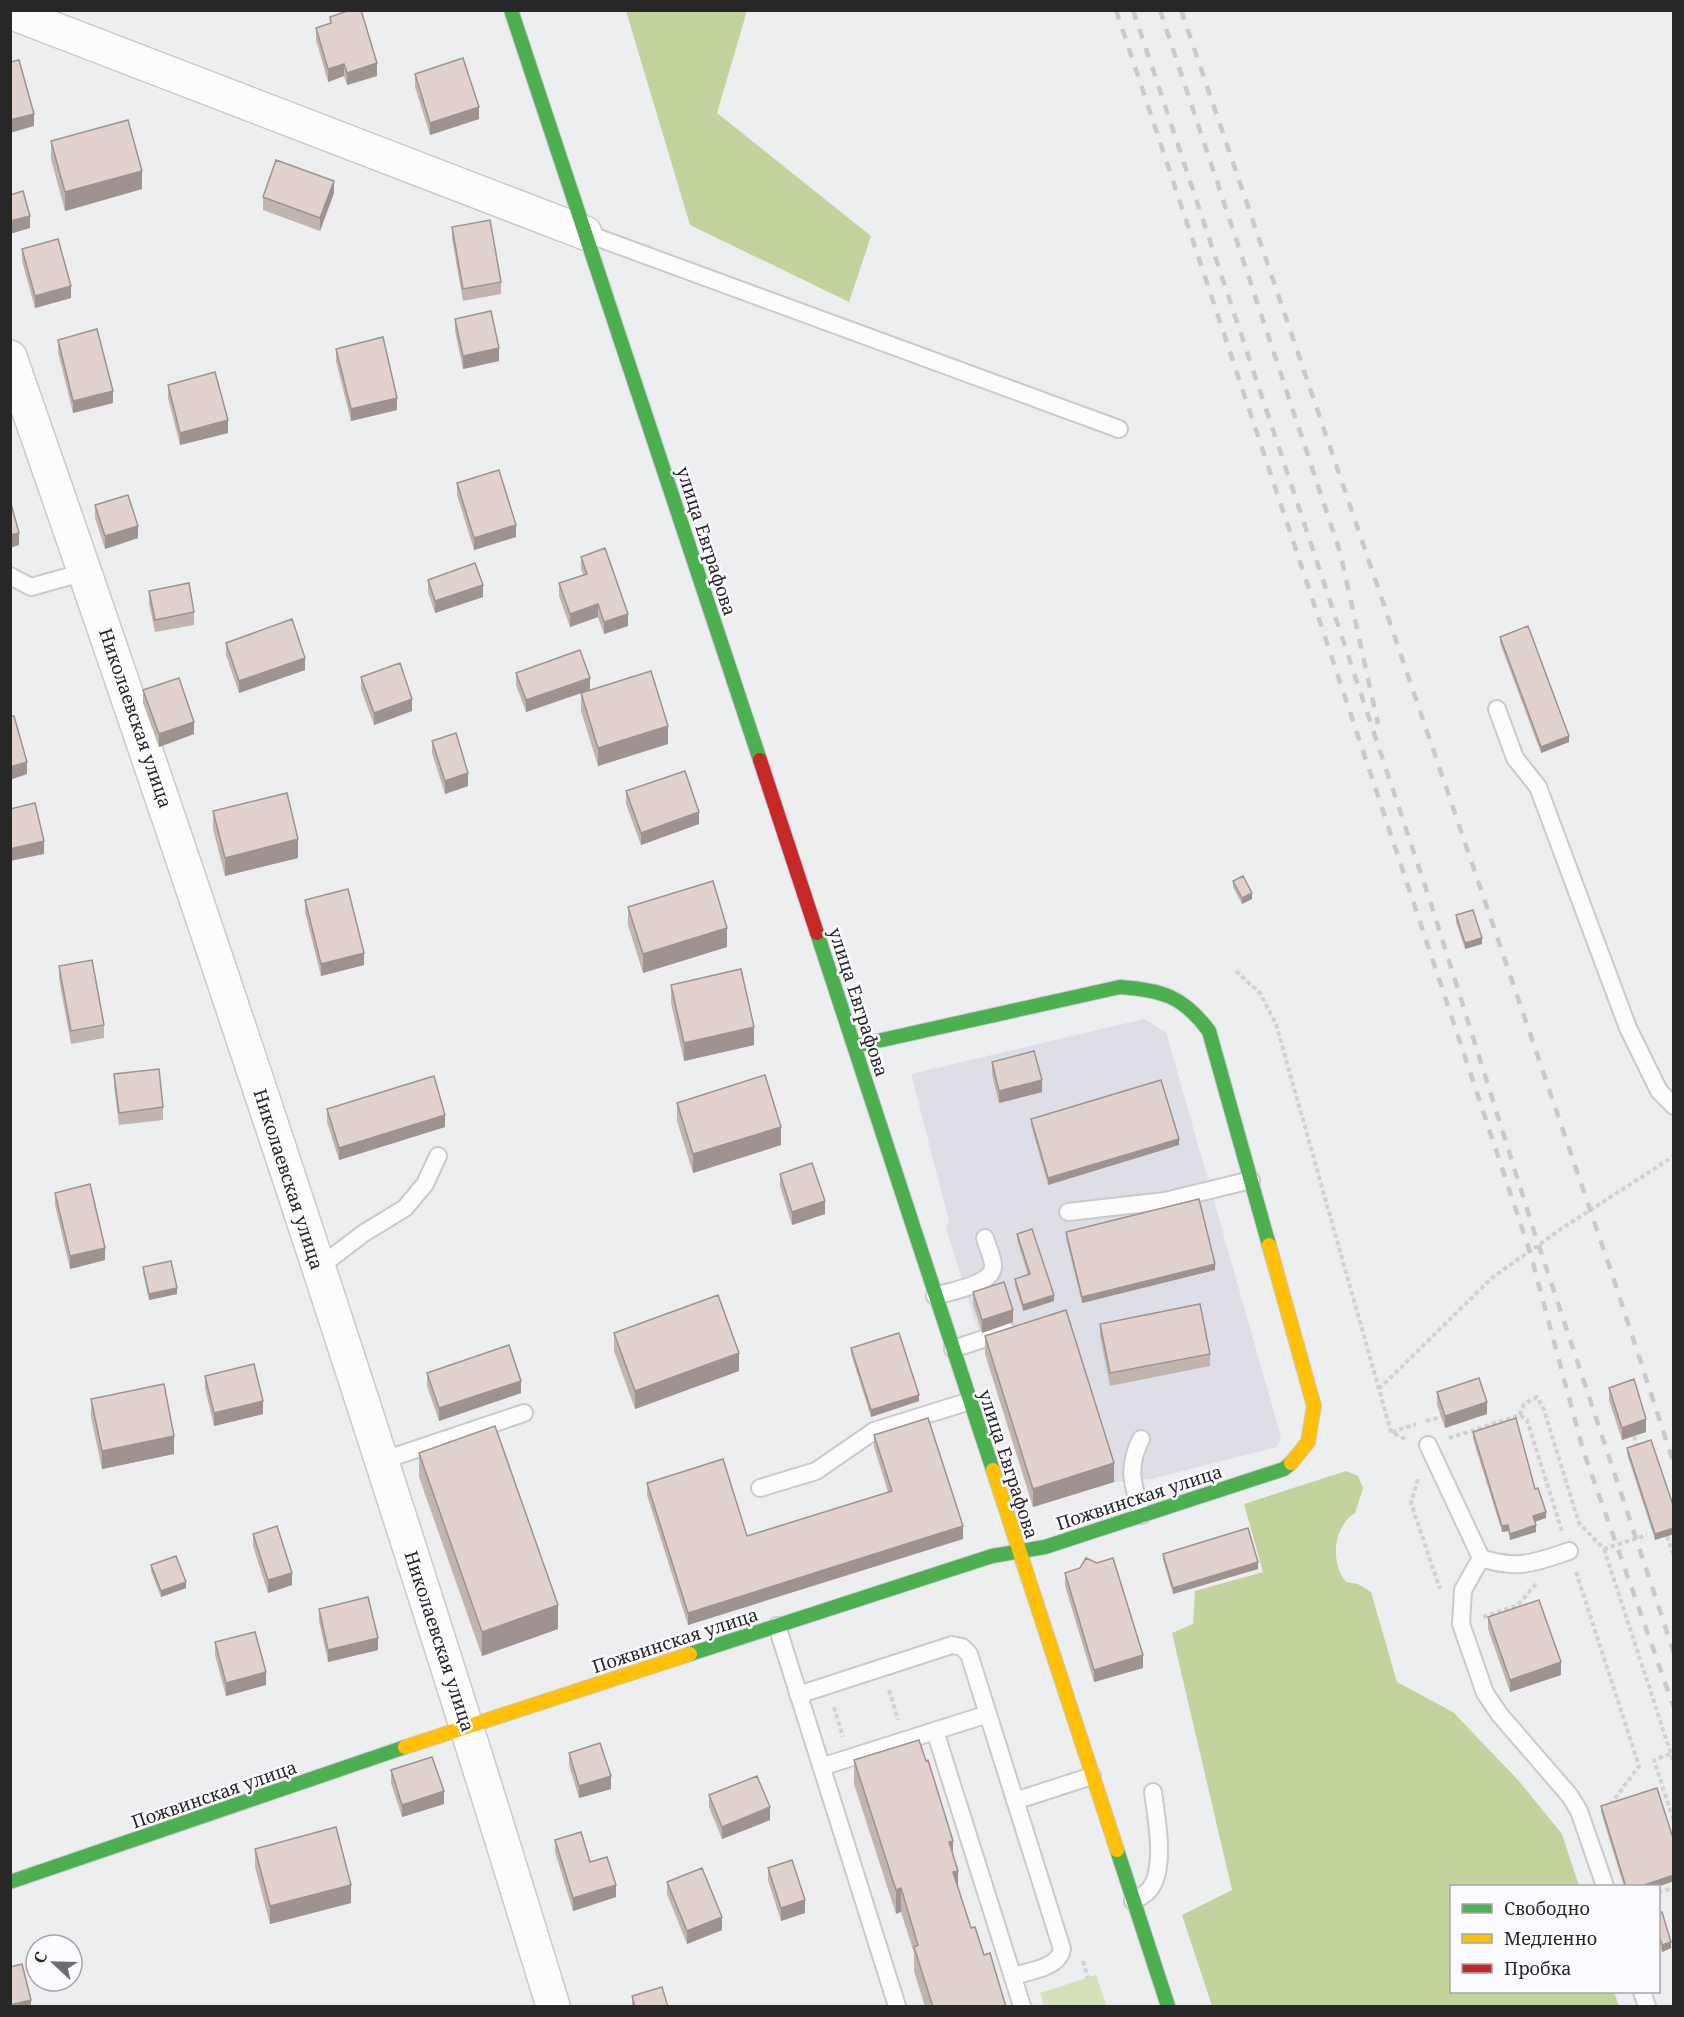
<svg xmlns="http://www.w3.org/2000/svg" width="1684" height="2017" viewBox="0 0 1684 2017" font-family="'Noto Serif',serif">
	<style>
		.built { fill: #dedfe6 }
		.green { fill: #d4e1ba }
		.forest { fill: #c3d39e }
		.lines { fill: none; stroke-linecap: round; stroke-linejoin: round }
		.lane-casing { stroke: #cacacc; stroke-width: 20 }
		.street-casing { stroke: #cacacc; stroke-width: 36 }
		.fast-casing { stroke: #cacacc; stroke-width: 16 }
		.slow-casing { stroke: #cacacc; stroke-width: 16 }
		.jam-casing { stroke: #cacacc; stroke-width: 16 }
		.path { stroke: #d2d2d3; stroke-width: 4; stroke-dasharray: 4.5 3; stroke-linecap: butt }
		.lane { stroke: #fcfcfd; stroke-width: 16 }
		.street { stroke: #fcfcfd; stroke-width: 33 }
		.fast { stroke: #4caf50; stroke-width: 14 }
		.slow { stroke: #ffc107; stroke-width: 14 }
		.jam { stroke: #c62828; stroke-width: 14 }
		.rail { stroke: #cacacb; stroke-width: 4.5; stroke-dasharray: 10 10; stroke-linecap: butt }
		.wall { fill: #c2b5b0 }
		.shaded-wall { fill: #9e9390 }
		.building { fill: #e1d2cd; stroke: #9e9390; stroke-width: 1.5 }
		.labels { text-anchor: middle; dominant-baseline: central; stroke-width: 5; stroke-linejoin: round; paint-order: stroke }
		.street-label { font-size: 18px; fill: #272728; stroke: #fafaff }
	</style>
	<rect width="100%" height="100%" fill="#edeef0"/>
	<!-- built -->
	<path class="built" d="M1144,1019L1166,1032L1281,1437L1277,1447L1151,1479L1114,1482L1033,1507L946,1228L949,1221L911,1074Z"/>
	<!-- green -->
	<path class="green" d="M1096,1975L1107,2006H1044L1040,1993Z"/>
	<!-- forest -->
	<path class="forest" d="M626,11H747L717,113L871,236L849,302L690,225Z
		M1346,1471L1358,1476L1363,1488L1355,1513C1333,1527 1330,1562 1346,1582L1358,1584L1371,1592L1397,1682L1453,1712L1518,1780L1562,1834L1579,1886H1452V1992H1614L1619,2006H1212L1182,1915L1232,1890L1172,1633L1193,1624L1195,1591L1263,1572L1244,1504Z"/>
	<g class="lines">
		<defs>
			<path id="lane" d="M585,233L1119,429
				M10,576L31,587L85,572
				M1497,709L1515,758L1538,787L1628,1028L1659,1091L1674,1106
				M1068,1212L1165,1201L1251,1180
				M318,1268L364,1233L405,1208L425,1184L438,1156
				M935,1296C950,1291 993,1285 993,1266C993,1257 987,1246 985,1238
				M953,1349L1007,1331
				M1141,1439C1126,1469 1133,1485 1142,1515
				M1428,1445L1481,1558C1517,1570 1534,1563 1569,1551
				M381,1461L524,1413
				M760,1488L816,1471L874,1431L970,1401
				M1481,1558L1463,1590L1461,1624L1485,1693L1500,1715L1570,1796L1579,1811L1605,1886
				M777,1626L897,2006
				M798,1695L952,1645L962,1647L969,1654L1062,1949C1059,1968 1029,1971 1013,1976
				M935,1731L1022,2006
				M821,1767L988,1714
				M1015,1801L1092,1776
				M1133,1901C1138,1898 1145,1895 1149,1890C1167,1870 1156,1816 1153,1792
				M1642,1992L1647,2006"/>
			<path id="street" d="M10,12L585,233
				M10,357C201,904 384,1453 553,2006"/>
			<path id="fast" d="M511,10L760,760
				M817,933L993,1470
				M855,1046L1120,987C1162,990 1183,996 1209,1031L1269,1245
				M690,1654L992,1556L1045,1547L1284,1469L1291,1463
				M1117,1850L1168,2006
				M10,1882L405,1747"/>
			<path id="slow" d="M1269,1245L1314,1406L1308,1442L1291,1463
				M993,1470L1117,1850
				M405,1747L690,1654"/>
			<path id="jam" d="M760,760L817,933"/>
		</defs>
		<!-- lane casing -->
		<use href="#lane" class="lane-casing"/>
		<!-- street casing -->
		<use href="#street" class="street-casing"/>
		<!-- fast casing -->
		<use href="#fast" class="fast-casing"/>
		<!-- slow casing -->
		<use href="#slow" class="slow-casing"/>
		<!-- jam casing -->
		<use href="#jam" class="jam-casing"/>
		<!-- path -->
		<path class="path" d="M1236,971L1260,993L1276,1024L1391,1432L1407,1440
			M1379,1389L1493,1277L1564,1227L1674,1156
			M1520,1415L1524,1404L1537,1397L1544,1410L1579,1523L1604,1549L1647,1535
			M1426,1421L1441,1417
			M1392,1432L1416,1424
			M1634,1436L1638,1449
			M1449,1438L1520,1415L1527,1420L1562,1531
			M1418,1479L1411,1503L1440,1589
			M1667,1536L1674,1556
			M1604,1549L1674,1763
			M1576,1572L1639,1766L1611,1804
			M1483,1617L1518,1605L1536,1584
			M889,1690L898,1720
			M834,1707L843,1737
			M1670,1754L1654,1760L1674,1822
			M1658,1892L1674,1888
			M1083,1961L1088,1978"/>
		<!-- lane -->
		<use href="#lane" class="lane"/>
		<!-- street -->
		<use href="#street" class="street"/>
		<!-- fast -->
		<use href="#fast" class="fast"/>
		<!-- slow -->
		<use href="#slow" class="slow"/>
		<!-- jam -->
		<use href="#jam" class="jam"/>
		<!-- rail -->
		<path class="rail" d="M1116,10L1530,1252L1583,1450L1674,1708
			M1133,10L1432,907L1533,1228L1674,1653
			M1160,10L1340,552L1378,724
			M1181,10L1611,1271L1674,1464"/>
	</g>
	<!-- wall -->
	<path class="wall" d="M330,17L377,76L347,85L344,76L328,82L316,40V28L330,23Z
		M415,74L479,119L430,135L415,87Z
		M51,141L142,189L65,211L51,159Z
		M334,193L320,231L263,210V197Z
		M452,227L501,282V294L463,301L452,239Z
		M22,249L71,298L35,308L22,261Z
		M455,319L499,361L463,369L455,331Z
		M58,340L113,403L73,413L58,352Z
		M336,349L397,410L351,421L336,361Z
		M168,385L228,433L180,445L168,398Z
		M457,483L516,537L474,550L457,495Z
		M95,505L138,538L105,549L95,518Z
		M581,557L628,626L604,634L598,617L570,627L559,596V583L583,575L581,569Z
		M428,580L483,597L435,613L428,592Z
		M149,591L194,612V625L155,632L149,603Z
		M1500,637L1569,742L1541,753L1500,643Z
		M226,643L305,670L239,693L226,655Z
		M516,673L587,691L668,744L598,766L581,711V693L526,712L516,685Z
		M361,677L412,711L374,725L361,689Z
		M143,690L194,734L159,747L143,703Z
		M432,741L468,786L445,794L432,753Z
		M626,791L699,824L641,845L626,804Z
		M213,811L298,858L225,876L213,829Z
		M1233,881L1252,899L1242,904L1233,887Z
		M305,900L364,965L321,976L305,912Z
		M628,907L727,947L643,973L628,925Z
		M1456,915L1482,944L1465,949L1456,922Z
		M59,966L104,1025V1038L71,1044L59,979Z
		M671,985L754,1045L684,1061L671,1003Z
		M992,1062L1042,1092L999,1103L992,1075Z
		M114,1074L163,1107V1120L119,1125L114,1086Z
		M677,1103L781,1145L693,1173L677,1121Z
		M327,1109L445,1127L339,1160L327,1122Z
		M1031,1119L1179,1145L1048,1185L1031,1125Z
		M780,1174L825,1214L792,1225L780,1186Z
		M55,1193L105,1260L70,1269L55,1205Z
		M1066,1232L1215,1270L1082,1303L1066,1239Z
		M1017,1234L1054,1301L1023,1311L1015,1285V1279L1028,1275L1017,1240Z
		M143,1267L177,1294L149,1300L143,1273Z
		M973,1292L1013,1322L982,1333L973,1304Z
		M1100,1324L1210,1354V1366L1110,1386L1100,1336Z
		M614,1333L739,1371L635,1409L614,1351Z
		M985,1336L1114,1482L1033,1507L985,1354Z
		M851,1348L919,1401L871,1417L851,1354Z
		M427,1373L521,1393L439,1421L427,1386Z
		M205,1376L263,1414L214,1426L205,1388Z
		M1609,1388L1646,1432L1622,1440L1609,1400Z
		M1437,1392L1487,1414L1445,1428L1437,1405Z
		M91,1399L174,1454L102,1469L91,1417Z
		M1473,1432L1535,1489L1546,1518L1535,1522L1536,1532L1510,1540L1508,1531L1502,1532L1473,1439Z
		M874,1435L963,1539L688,1625L647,1495V1483L747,1536L888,1492L874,1447Z
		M1627,1448L1674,1508L1655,1540L1627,1454Z
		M419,1453L558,1629L482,1656L419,1477Z
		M253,1534L292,1585L268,1593L253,1546Z
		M1163,1554L1258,1569L1173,1594L1163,1560Z
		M151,1565L186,1588L161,1597L151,1571Z
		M1065,1573L1143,1668L1094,1682L1065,1586Z
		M319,1609L378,1650L328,1662L319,1621Z
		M1488,1617L1561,1675L1510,1692L1488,1629Z
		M215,1642L266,1685L226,1696L215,1655Z
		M569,1753L611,1789L579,1798L569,1765Z
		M854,1760L953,1857L958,1886L971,1928L984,1955L1006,2007H925L914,1971V1953L901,1912L896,1914L854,1784Z
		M391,1770L444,1804L402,1817L391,1783Z
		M709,1795L770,1820L722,1839L709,1807Z
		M1601,1806L1674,1881L1657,1887H1624L1601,1812Z
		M555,1840L590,1862L616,1897L573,1911L555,1852Z
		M255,1849L351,1903L270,1924L255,1867Z
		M768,1868L805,1913L781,1921L768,1880Z
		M667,1882L722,1930L687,1944L667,1894Z
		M1659,1913L1671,1948L1662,1952L1659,1941Z
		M632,1996L668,2007H632Z"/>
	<!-- shaded-wall -->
	<path class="shaded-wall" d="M377,63V76L347,85V73Z
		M344,64V76L328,82V69Z
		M479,107V119L430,135V123Z
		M34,114V126L10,133V120Z
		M142,171V189L65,211V192Z
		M334,181V193L320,231V218Z
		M30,216V228L10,234V221Z
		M71,286V298L35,308V296Z
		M499,348V361L463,369V356Z
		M113,391V403L73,413V401Z
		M397,398V410L351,421V409Z
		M228,420V433L180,445V433Z
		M516,525V537L474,550V538Z
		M138,526V538L105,549V536Z
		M19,533V545L10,548V535Z
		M483,585V597L435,613V601Z
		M598,604V617L570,627V614Z
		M628,614V626L604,634V622Z
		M305,658V670L239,693V681Z
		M590,678V690L526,712V700Z
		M412,699V711L374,725V713Z
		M194,722V734L159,747V734Z
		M668,726V744L598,766V748Z
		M1569,736V742L1541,753V747Z
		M27,762V774L10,780V767Z
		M468,773V786L445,794V781Z
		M699,812V824L641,845V833Z
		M298,839V858L225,876V858Z
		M44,841V854L10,861V849Z
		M1252,893V899L1242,904V898Z
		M727,928V947L643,973V954Z
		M1482,938V944L1465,949V943Z
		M364,953V965L321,976V964Z
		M754,1027V1045L684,1061V1043Z
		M1042,1080V1092L999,1103V1091Z
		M445,1115V1127L339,1160V1148Z
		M781,1127V1145L693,1173V1154Z
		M1179,1139V1145L1048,1185V1178Z
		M825,1201V1214L792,1225V1212Z
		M105,1248V1260L70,1269V1256Z
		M1215,1264V1270L1082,1303V1297Z
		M177,1288V1294L149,1300V1294Z
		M1054,1295V1301L1023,1311V1305Z
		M1013,1310V1322L982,1333V1320Z
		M739,1353V1371L635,1409V1391Z
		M521,1381V1393L439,1421V1408Z
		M919,1395V1401L871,1417V1410Z
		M263,1401V1414L214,1426V1413Z
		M1487,1402V1414L1445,1428V1416Z
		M1646,1419V1432L1622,1440V1428Z
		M174,1436V1454L102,1469V1451Z
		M1114,1463V1482L1033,1507V1489Z
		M1546,1512V1518L1533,1522V1516Z
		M1508,1525V1531L1502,1532V1526Z
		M1536,1525V1532L1510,1540V1534Z
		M963,1526V1539L688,1625V1613Z
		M1674,1528V1534L1655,1540V1534Z
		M1258,1562V1569L1173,1594V1588Z
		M292,1573V1585L268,1593V1580Z
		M186,1582V1588L161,1597V1591Z
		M558,1605V1629L482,1656V1632Z
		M378,1638V1650L328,1662V1650Z
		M1143,1655V1668L1094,1682V1670Z
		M1561,1662V1675L1510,1692V1680Z
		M266,1672V1685L226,1696V1683Z
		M611,1776V1789L579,1798V1786Z
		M444,1791V1804L402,1817V1805Z
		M770,1807V1820L722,1839V1827Z
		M953,1841V1865L949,1842Z
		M958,1871V1895L953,1872Z
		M1674,1875V1881L1657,1887H1638Z
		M351,1885V1903L270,1924V1906Z
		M616,1885V1897L573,1911V1898Z
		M901,1888V1912L896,1914V1890Z
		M805,1900V1913L781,1921V1908Z
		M722,1917V1930L687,1944V1931Z
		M1671,1942V1948L1662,1952V1945Z
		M31,2000V2007H10V2005Z"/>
	<!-- building -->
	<path class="building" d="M350,10H361L377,63L347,73L344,64L328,69L316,28L331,23L330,17Z
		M463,58L479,107L430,123L415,74Z
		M19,60L34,114L10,120V62Z
		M128,120L142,171L65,192L51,141Z
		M276,160L334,181L320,218L263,197Z
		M23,191L30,216L10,221V195Z
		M490,220L501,282L463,289L452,227Z
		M58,239L71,286L35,296L22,249Z
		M491,311L499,348L463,356L455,319Z
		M97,329L113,391L73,401L58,340Z
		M383,337L397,398L351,409L336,349Z
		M215,372L228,420L180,433L168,385Z
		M499,470L516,525L474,538L457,483Z
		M128,495L138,526L105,536L95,505Z
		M10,500L19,533L10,535Z
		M605,548L628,614L604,622L598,604L570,614L559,583L587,574L581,557Z
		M475,563L483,585L435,601L428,580Z
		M189,583L194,612L155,620L149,591Z
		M292,619L305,658L239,681L226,643Z
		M1528,626L1569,736L1541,747L1500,637Z
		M580,650L590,678L526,700L516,673Z
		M400,663L412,699L374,713L361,677Z
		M651,671L668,726L598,748L581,693Z
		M179,678L194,722L159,734L143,690Z
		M10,716H14L27,762L10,767Z
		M456,733L468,773L445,781L432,741Z
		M685,771L699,812L641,833L626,791Z
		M287,793L298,839L225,858L213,811Z
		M35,803L44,841L10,849V809Z
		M1243,876L1252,893L1242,898L1233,881Z
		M713,881L727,928L643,954L628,907Z
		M348,889L364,953L321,964L305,900Z
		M1473,910L1482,938L1465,943L1456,915Z
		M92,960L104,1025L71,1031L59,966Z
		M741,969L754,1027L684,1043L671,985Z
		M1034,1051L1042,1080L999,1091L992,1062Z
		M159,1069L163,1107L119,1113L114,1074Z
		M765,1075L781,1127L693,1154L677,1103Z
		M434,1076L445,1115L339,1148L327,1109Z
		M1161,1080L1179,1139L1048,1178L1031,1119Z
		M812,1163L825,1201L792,1212L780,1174Z
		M90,1184L105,1248L70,1256L55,1193Z
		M1199,1199L1215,1264L1082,1297L1066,1232Z
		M1032,1229L1054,1295L1023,1305L1015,1279L1030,1274L1017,1234Z
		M171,1261L177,1288L149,1294L143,1267Z
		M1004,1282L1013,1310L982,1320L973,1292Z
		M718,1295L739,1353L635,1391L614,1333Z
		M1200,1304L1210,1354L1110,1373L1100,1324Z
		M1066,1310L1114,1463L1033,1489L985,1336Z
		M899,1333L919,1395L871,1410L851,1348Z
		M509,1345L521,1381L439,1408L427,1373Z
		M254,1364L263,1401L214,1413L205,1376Z
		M1479,1378L1487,1402L1445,1416L1437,1392Z
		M1634,1379L1646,1419L1622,1428L1609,1388Z
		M164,1384L174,1436L102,1451L91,1399Z
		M928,1418L963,1526L688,1613L647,1483L723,1459L747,1536L892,1491L874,1435Z
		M1516,1418L1535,1489L1538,1488L1546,1512L1533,1516L1536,1525L1510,1534L1508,1525L1502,1526L1473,1432Z
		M495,1426L558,1605L482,1632L419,1453Z
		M1651,1440L1674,1508V1528L1655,1534L1627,1448Z
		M277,1526L292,1573L268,1580L253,1534Z
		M1248,1528L1258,1562L1173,1588L1163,1554Z
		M176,1556L186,1582L161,1591L151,1565Z
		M1086,1558L1097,1563L1113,1558L1143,1655L1094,1670L1065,1573L1080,1568Z
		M368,1597L378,1638L328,1650L319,1609Z
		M1539,1600L1561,1662L1510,1680L1488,1617Z
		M255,1632L266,1672L226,1683L215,1642Z
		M919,1740L926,1761L928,1760L953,1841L949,1842L958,1871L953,1872L971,1928L975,1927L984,1955L990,1953L1006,2007H933L914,1947L918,1945L901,1888L896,1890L854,1760Z
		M600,1743L611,1776L579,1786L569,1753Z
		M432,1757L444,1791L402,1805L391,1770Z
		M757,1776L770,1807L722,1827L709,1795Z
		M1657,1788L1674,1841V1875L1638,1887H1626L1601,1806Z
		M336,1827L351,1885L270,1906L255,1849Z
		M581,1832L590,1862L607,1857L616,1885L573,1898L555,1840Z
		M792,1860L805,1900L781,1908L768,1868Z
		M702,1868L722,1917L687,1931L667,1882Z
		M1662,1912L1671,1942L1662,1945L1659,1935V1913Z
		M22,1964L31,2000L10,2005V1967Z
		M662,1987L668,2007H635L632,1996Z"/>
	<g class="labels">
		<!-- street labels -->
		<g class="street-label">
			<text transform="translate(707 541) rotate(72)">улица Евграфова</text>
			<text transform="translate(136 718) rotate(71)">Николаевская улица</text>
			<text transform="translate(859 1002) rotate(72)">улица Евграфова</text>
			<text transform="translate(289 1179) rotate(72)">Николаевская улица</text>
			<text transform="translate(1009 1464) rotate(72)">улица Евграфова</text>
			<text transform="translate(1139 1497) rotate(-18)">Пожвинская улица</text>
			<text transform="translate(675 1640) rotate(-18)">Пожвинская улица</text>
			<text transform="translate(440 1641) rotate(72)">Николаевская улица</text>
			<text transform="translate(214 1794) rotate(-19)">Пожвинская улица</text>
		</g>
	</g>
	<!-- border -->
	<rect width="1684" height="2017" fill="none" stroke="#272728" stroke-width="24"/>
	<!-- legend -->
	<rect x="1450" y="1885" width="210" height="108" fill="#fafaff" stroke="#a6a6a9" stroke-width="1.5"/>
	<rect x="1462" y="1904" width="30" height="9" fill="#4caf50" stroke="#a6a6a9" stroke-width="1.5"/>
	<text x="1504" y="1915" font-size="18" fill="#272728">Свободно</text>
	<rect x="1462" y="1934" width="30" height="9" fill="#ffc107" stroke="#a6a6a9" stroke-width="1.5"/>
	<text x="1504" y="1945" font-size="18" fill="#272728">Медленно</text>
	<rect x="1462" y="1964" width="30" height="9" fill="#c62828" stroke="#a6a6a9" stroke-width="1.5"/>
	<text x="1504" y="1975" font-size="18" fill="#272728">Пробка</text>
	<!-- north arrow -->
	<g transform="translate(54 1963) rotate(292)"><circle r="28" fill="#fafaff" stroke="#a6a6a9" stroke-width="1.5"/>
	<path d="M0-4.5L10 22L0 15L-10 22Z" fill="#6c6d6e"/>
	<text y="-9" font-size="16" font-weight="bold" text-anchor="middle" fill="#272728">С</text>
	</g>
</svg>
